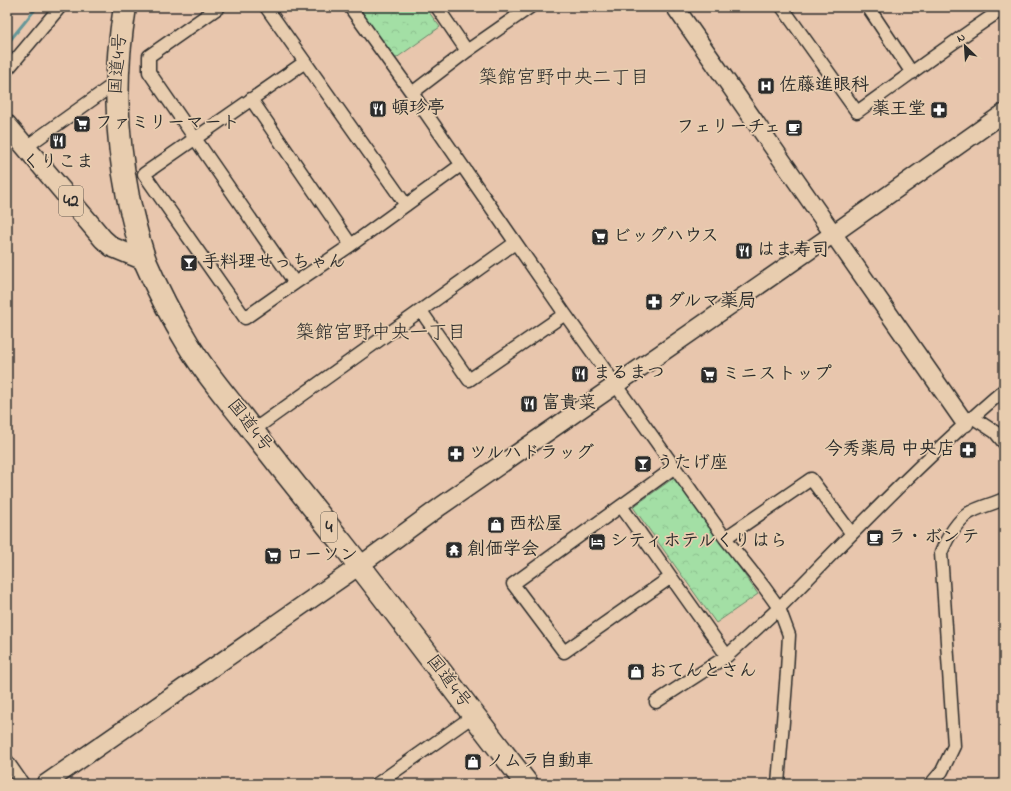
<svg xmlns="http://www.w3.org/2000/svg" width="1011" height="791" viewBox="0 0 1011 791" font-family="'Indie Flower','Klee One',sans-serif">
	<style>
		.park { fill: url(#park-crowns); stroke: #678568 }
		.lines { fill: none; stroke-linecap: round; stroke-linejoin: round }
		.stream { stroke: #669799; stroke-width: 3 }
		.street-casing { stroke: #2b2b2b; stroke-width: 15 }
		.secondary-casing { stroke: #2b2b2b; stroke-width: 20 }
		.primary-casing { stroke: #2b2b2b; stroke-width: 22 }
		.highway-casing { stroke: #2b2b2b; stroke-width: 25 }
		.street { stroke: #e8cdaf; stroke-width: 12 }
		.secondary { stroke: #e8cdaf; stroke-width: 17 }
		.primary { stroke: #e8cdaf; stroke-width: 19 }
		.highway { stroke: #e8cdaf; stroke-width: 22 }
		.labels { text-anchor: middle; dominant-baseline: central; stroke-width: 3.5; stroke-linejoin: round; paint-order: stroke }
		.shield { fill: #e8cdaf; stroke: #645c53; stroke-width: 1 }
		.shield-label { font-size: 17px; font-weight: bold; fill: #2b2b2b }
		.street-label { font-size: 18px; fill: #2b2b2b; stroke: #e8cdaf }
		.poi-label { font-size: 18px; font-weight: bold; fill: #2b2b2b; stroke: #e8cdaf; text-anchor: start }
		.neighbourhood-label { font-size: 19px; fill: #2b2b2b; stroke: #e8cdaf }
	</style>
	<defs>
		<pattern id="park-crowns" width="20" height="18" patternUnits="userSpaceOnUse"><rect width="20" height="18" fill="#a3dfa5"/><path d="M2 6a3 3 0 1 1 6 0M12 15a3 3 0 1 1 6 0" fill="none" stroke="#8cc08e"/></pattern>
	</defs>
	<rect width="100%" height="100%" fill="#e8c6ad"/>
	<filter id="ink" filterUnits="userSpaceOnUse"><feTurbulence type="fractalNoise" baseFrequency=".025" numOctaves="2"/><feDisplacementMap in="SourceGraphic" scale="8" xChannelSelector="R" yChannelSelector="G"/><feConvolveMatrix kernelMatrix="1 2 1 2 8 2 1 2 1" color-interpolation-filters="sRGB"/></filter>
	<g filter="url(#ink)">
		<!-- park -->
		<path class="park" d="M358,7H425L440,27L395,59Z
			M675,477L758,594L716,623L633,507Z"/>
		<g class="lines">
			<!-- stream -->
			<path class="stream" d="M7,44L37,7"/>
			<defs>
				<path id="street" d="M219,7L149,56V72L295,283L351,245L461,165
					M266,7L305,62L144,174L245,318L295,283
					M350,7L412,93
					M437,7L467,51
					M530,7L467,51L412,93L565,314L725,538L764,587L779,608L727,656L671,577L564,652L513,584L675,467
					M782,7L857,112C906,77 954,41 1004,8
					M868,7L912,73
					M305,62L406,205
					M7,70L60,7
					M251,99L351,245
					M26,147L107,89L117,86
					M421,311L469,380L565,314
					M972,417L995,432L1004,443
					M252,431L515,243
					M621,506L671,577
					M725,538L811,479L852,534
					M656,702L727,656
					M7,761L23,784
					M377,784L473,716
					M778,784L787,671L789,635L779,608C852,534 924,458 1004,390
					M931,784L942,771L954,746L941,553C947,538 955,523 969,513C979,507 993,504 1004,499"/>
				<path id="secondary" d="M675,7L965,423
					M45,784L359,566L441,506L833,234L1004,113"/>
				<path id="primary" d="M7,125L103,239L112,247L146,261"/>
				<path id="highway" d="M125,7C114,73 115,131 128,197C133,219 138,242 146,263C158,291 172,318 188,344C203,370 223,393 242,417C274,459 308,501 341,542C404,622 464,704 527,784"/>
			</defs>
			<!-- street casing -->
			<use href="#street" class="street-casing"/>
			<!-- secondary casing -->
			<use href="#secondary" class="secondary-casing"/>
			<!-- primary casing -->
			<use href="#primary" class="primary-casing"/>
			<!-- highway casing -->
			<use href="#highway" class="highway-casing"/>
			<!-- street -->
			<use href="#street" class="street"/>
			<!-- secondary -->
			<use href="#secondary" class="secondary"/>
			<!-- primary -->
			<use href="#primary" class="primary"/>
			<!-- highway -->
			<use href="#highway" class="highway"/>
		</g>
	</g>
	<!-- icons -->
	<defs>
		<symbol id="hospital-square" viewBox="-11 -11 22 22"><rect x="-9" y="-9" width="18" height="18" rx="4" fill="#2b2b2b" stroke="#e8cdaf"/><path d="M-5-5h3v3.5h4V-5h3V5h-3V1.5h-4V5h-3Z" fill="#fff"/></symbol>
		<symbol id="restaurant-square" viewBox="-11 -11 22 22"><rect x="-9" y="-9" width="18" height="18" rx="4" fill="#2b2b2b" stroke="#e8cdaf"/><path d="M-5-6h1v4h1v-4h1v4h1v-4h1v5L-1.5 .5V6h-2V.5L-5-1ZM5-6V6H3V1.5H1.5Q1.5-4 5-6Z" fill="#fff"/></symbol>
		<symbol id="pharmacy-square" viewBox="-11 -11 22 22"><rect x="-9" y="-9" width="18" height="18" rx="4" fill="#2b2b2b" stroke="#e8cdaf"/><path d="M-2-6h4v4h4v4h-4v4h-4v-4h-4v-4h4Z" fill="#fff"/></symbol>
		<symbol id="supermarket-square" viewBox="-11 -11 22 22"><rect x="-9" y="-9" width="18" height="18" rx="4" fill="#2b2b2b" stroke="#e8cdaf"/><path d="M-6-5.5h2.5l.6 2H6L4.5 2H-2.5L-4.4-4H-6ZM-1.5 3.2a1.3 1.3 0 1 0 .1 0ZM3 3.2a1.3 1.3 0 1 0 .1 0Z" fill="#fff"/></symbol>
		<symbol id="cafe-square" viewBox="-11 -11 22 22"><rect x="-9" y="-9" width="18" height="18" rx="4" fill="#2b2b2b" stroke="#e8cdaf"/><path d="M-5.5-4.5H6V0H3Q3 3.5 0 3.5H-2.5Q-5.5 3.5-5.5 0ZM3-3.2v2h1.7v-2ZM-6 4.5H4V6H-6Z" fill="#fff"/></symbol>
		<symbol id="bar-square" viewBox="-11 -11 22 22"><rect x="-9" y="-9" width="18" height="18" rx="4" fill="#2b2b2b" stroke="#e8cdaf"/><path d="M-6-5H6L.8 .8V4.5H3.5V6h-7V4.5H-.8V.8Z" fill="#fff"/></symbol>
		<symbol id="shop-square" viewBox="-11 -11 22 22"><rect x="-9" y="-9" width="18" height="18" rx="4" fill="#2b2b2b" stroke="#e8cdaf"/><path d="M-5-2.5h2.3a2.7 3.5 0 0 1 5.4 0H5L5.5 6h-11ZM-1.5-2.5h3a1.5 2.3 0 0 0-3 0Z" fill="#fff"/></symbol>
		<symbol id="hotel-square" viewBox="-11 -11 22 22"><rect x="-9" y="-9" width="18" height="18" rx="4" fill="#2b2b2b" stroke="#e8cdaf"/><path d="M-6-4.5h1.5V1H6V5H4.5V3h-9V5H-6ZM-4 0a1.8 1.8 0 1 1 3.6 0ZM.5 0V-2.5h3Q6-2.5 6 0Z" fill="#fff"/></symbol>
		<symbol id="temple-square" viewBox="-11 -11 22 22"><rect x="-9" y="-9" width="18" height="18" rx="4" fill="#2b2b2b" stroke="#e8cdaf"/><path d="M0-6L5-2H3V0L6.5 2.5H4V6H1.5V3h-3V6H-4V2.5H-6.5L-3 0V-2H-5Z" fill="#fff"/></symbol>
	</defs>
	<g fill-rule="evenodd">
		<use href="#hospital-square" x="756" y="76" width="20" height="20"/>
		<use href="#restaurant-square" x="368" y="99" width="20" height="20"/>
		<use href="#pharmacy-square" x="929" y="100" width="20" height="20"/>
		<use href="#supermarket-square" x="72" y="114" width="20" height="20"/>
		<use href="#cafe-square" x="784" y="118" width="20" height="20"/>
		<use href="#restaurant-square" x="48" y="131" width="20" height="20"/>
		<use href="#supermarket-square" x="590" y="227" width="20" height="20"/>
		<use href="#restaurant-square" x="734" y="241" width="20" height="20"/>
		<use href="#bar-square" x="179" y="253" width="20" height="20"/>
		<use href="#pharmacy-square" x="644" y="292" width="20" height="20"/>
		<use href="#restaurant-square" x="570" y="364" width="20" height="20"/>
		<use href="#supermarket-square" x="699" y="365" width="20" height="20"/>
		<use href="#restaurant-square" x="519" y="394" width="20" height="20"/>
		<use href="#pharmacy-square" x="958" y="440" width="20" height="20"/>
		<use href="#pharmacy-square" x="446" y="444" width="20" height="20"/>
		<use href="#bar-square" x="633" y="454" width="20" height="20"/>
		<use href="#shop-square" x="486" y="515" width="20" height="20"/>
		<use href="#cafe-square" x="865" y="528" width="20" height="20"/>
		<use href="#hotel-square" x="587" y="532" width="20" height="20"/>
		<use href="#temple-square" x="444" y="540" width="20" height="20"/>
		<use href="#supermarket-square" x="263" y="546" width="20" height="20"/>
		<use href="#shop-square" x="626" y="662" width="20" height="20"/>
		<use href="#shop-square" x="463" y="752" width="20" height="20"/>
	</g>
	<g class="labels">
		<!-- shield labels -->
		<g class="shield">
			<rect x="59" y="186" width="24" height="30" rx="3"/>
			<rect x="321" y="512" width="16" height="30" rx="3"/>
		</g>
		<g class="shield-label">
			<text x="71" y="201">42</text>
			<text x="329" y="527">4</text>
		</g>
		<!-- street labels -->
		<g class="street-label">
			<text transform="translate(119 64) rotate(-86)">国道4号</text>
			<text transform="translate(249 426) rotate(52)">国道4号</text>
			<text transform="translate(448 682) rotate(53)">国道4号</text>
		</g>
		<!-- poi labels -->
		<g class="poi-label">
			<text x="779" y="86">佐藤進眼科</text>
			<text x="391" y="109">頓珍亭</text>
			<text x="926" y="110" text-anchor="end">薬王堂</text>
			<text x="95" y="124">ファミリーマート</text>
			<text x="781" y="128" text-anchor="end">フェリーチェ</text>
			<text x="58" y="163" text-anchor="middle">くりこま</text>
			<text x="613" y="237">ビッグハウス</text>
			<text x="757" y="251">はま寿司</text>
			<text x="202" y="263">手料理せっちゃん</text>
			<text x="667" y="302">ダルマ薬局</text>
			<text x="593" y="374">まるまつ</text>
			<text x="722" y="375">ミニストップ</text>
			<text x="542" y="404">富貴菜</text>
			<text x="955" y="450" text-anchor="end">今秀薬局 中央店</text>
			<text x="469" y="454">ツルハドラッグ</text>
			<text x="656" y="464">うたげ座</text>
			<text x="509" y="525">西松屋</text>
			<text x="888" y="538">ラ・ボンテ</text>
			<text x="610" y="542">シティホテルくりはら</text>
			<text x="467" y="550">創価学会</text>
			<text x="286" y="556">ローソン</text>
			<text x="649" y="672">おてんとさん</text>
			<text x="486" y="762">ノムラ自動車</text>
		</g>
		<!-- neighbourhood labels -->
		<g class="neighbourhood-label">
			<text x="564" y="78">築館宮野中央二丁目</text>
			<text x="381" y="333">築館宮野中央一丁目</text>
		</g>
	</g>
	<!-- margin -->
	<rect width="1011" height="791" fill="none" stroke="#e8cdaf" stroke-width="24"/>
	<rect x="12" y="12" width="987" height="767" fill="none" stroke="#2b2b2b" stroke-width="1.5" filter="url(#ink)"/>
	<!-- north arrow -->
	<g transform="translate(965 46) rotate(335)" stroke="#e8cdaf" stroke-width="3" paint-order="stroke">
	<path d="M0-3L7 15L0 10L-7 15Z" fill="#2b2b2b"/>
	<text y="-6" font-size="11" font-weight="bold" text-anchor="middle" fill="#2b2b2b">N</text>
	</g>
</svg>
